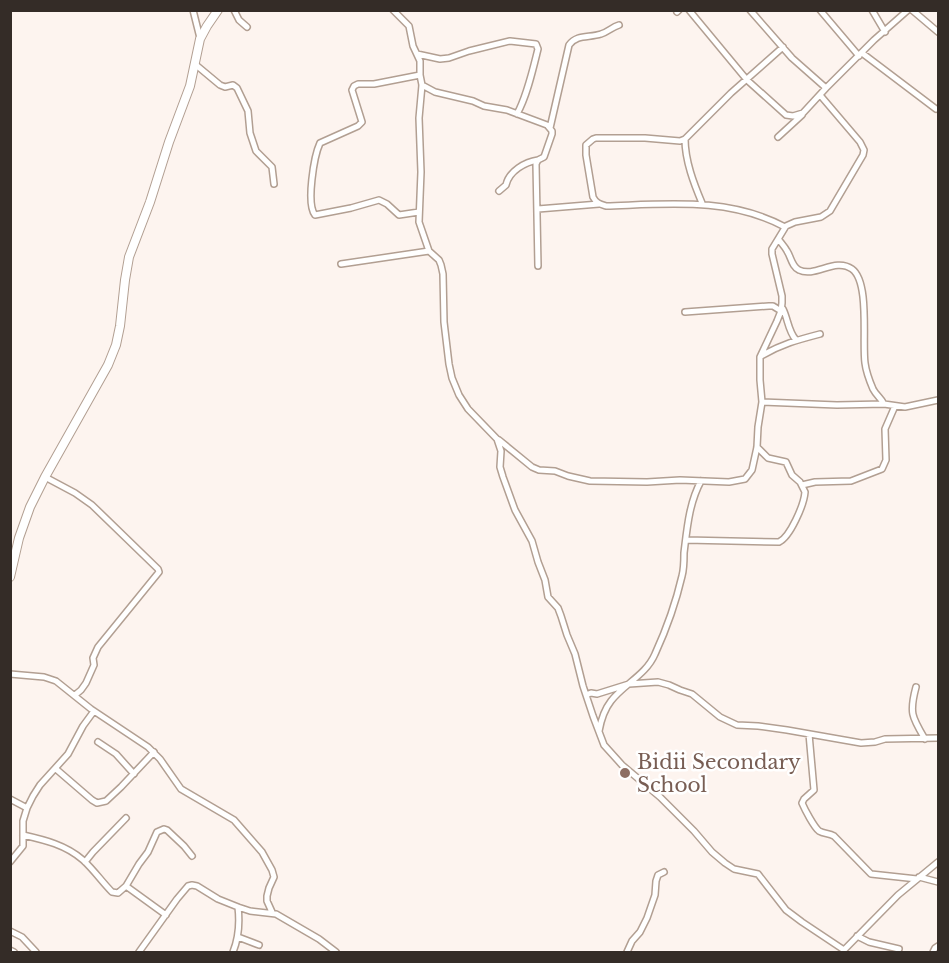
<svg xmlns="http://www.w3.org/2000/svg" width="949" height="963" viewBox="0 0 949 963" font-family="'Libre Baskerville',serif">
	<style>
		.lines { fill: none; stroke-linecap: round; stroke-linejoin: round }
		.street-casing { stroke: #b29f92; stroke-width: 8 }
		.secondary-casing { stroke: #b29f92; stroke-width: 10 }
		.street { stroke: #fff; stroke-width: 5 }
		.secondary { stroke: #fff; stroke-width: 8 }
		.education-dot { fill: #8d6e63; stroke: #fff; stroke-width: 2 }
		.labels { text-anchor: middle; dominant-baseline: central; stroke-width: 5; stroke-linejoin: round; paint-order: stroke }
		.education-label { font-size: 20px; fill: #785e54; stroke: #fff; text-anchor: start }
	</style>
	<rect width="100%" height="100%" fill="#fdf4ef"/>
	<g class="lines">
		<defs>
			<path id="street" d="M193,10L200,38
				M234,10L239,20L247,27
				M393,10L409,26L413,46L420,61V75L422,85L419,118L421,172L419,222L429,251L439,260L441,265L443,274L444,322L449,364L452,378L459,395L468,409L497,439L501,451L500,467L503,477L515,510L532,541L538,562L545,580L548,597L558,608L561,616L567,635L575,654L583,686L593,716L604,745L622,765L660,797L694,831L712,852L725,863L734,869L758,874L786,910L802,922L844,950
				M689,10L747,80L786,115L793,116L803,113L826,88L874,40L908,10
				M750,10L792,58L826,88
				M820,10L859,56
				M872,10L885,32
				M912,10L938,32
				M677,12L679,10
				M783,47L731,93L685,139L680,141L645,138H596L593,139L586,145V155L593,197C596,203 600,204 606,206C668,204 729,197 785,227
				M862,53L936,109
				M417,54L440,59L449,58L469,51L510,41L536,44L538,49C533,69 527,96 517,114
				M196,65L220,85L225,87L233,85L237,88L248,111L250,133L256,151L272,167L274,184
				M422,85L435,92L473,101L484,106L507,110L547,125L552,131V134L544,157L538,160L536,164L538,266
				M550,128L569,45C577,34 589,38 601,34C608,32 612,27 619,25
				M778,137L802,115
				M685,139C685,161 694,184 702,203
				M499,191L506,185C509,171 525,162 538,160
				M538,209L599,204
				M419,212L399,215L387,204L379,200L351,208L315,215C306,204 314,156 320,143L358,126L362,122L352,90L354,86L358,84H374L420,75
				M779,240C782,244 785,247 787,251C791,257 792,267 799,270C815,278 835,257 852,269C870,282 862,342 865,363C866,371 870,382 873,389C876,395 881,398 884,404
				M341,264L429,251
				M783,309C788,319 788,331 796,340
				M685,312L769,306H773L781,311
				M761,356C782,344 797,340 820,334
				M762,402L837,405L884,404L905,407L938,400
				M499,440L532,467L539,470L555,471L568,476L590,481L647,482L680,480L729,482L745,479L752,470L757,447L758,427L762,402L760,380V357L777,321L781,311L782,303V296L772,254V249L786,226L795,222L821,217L830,211L863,155L864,150L860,142L820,95
				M45,477L75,493L92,505L158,569L159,572L98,647L93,658L94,665L86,683L81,690L75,695
				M802,485L815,482L851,481L882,469L886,460L885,429L895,406
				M686,540L779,542C790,537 804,505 805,492L800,482L792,475L786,462L768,458L757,447
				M10,674L44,677L56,681L91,709L148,747L160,759L181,789L234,820L262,852L272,870L274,877L269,888L267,896V901L272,912
				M916,687C909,713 912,717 925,739
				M586,695L591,693L597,694L629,684L658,682L669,685L680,690L692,694L720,717L737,725L758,726L787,730L861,743L875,742L885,739L938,738
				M599,731C601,720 604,710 611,701C624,684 646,675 655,654C666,630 676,602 682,576C684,569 684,560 684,553C687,529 689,503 701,481
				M809,734L814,790L804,799L802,803C805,810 814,827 819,831C824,834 829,833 834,836L871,874L917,879
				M98,742L116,754L134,774
				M56,769L92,800L97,803L106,801L121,787L154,752
				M10,799L27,808
				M23,835C45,840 66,845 83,860C94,870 102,882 112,892L118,893L126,886L166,915
				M10,862L23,846V821L27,808L33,796L40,785L68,754L83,726L94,711
				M85,862L93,852L126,818
				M919,877L938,882
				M126,886L139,864L148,852L157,832L164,829L167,830L184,846L192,856
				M10,931L22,937L36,952
				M857,936L869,942L899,949
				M238,937L259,945
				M10,950L14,952
				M843,951L898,895L938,862
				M139,952L177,899L188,886L192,885L197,886L218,899L238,907L250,911L276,914L319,939L336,952
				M233,952C239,937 240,924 238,907
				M627,952L632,941L640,932L647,918L655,895L656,881L658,875L664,872
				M933,952L935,948L938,946"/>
			<path id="secondary" d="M10,577L19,538L30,507L45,477L108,365L116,345L120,326L125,280L129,257L150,202L169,142L190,86L200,39L207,26L218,10"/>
		</defs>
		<!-- street casing -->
		<use href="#street" class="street-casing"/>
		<!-- secondary casing -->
		<use href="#secondary" class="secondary-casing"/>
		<!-- street -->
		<use href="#street" class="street"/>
		<!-- secondary -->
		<use href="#secondary" class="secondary"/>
	</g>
	<!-- markers -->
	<circle class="education-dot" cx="625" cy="773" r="6"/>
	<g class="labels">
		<!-- education labels -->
		<g class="education-label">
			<text x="637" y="762">Bidii Secondary<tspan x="637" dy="23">School</tspan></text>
		</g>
	</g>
	<!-- border -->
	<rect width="949" height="963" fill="none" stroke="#342c27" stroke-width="24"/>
</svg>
